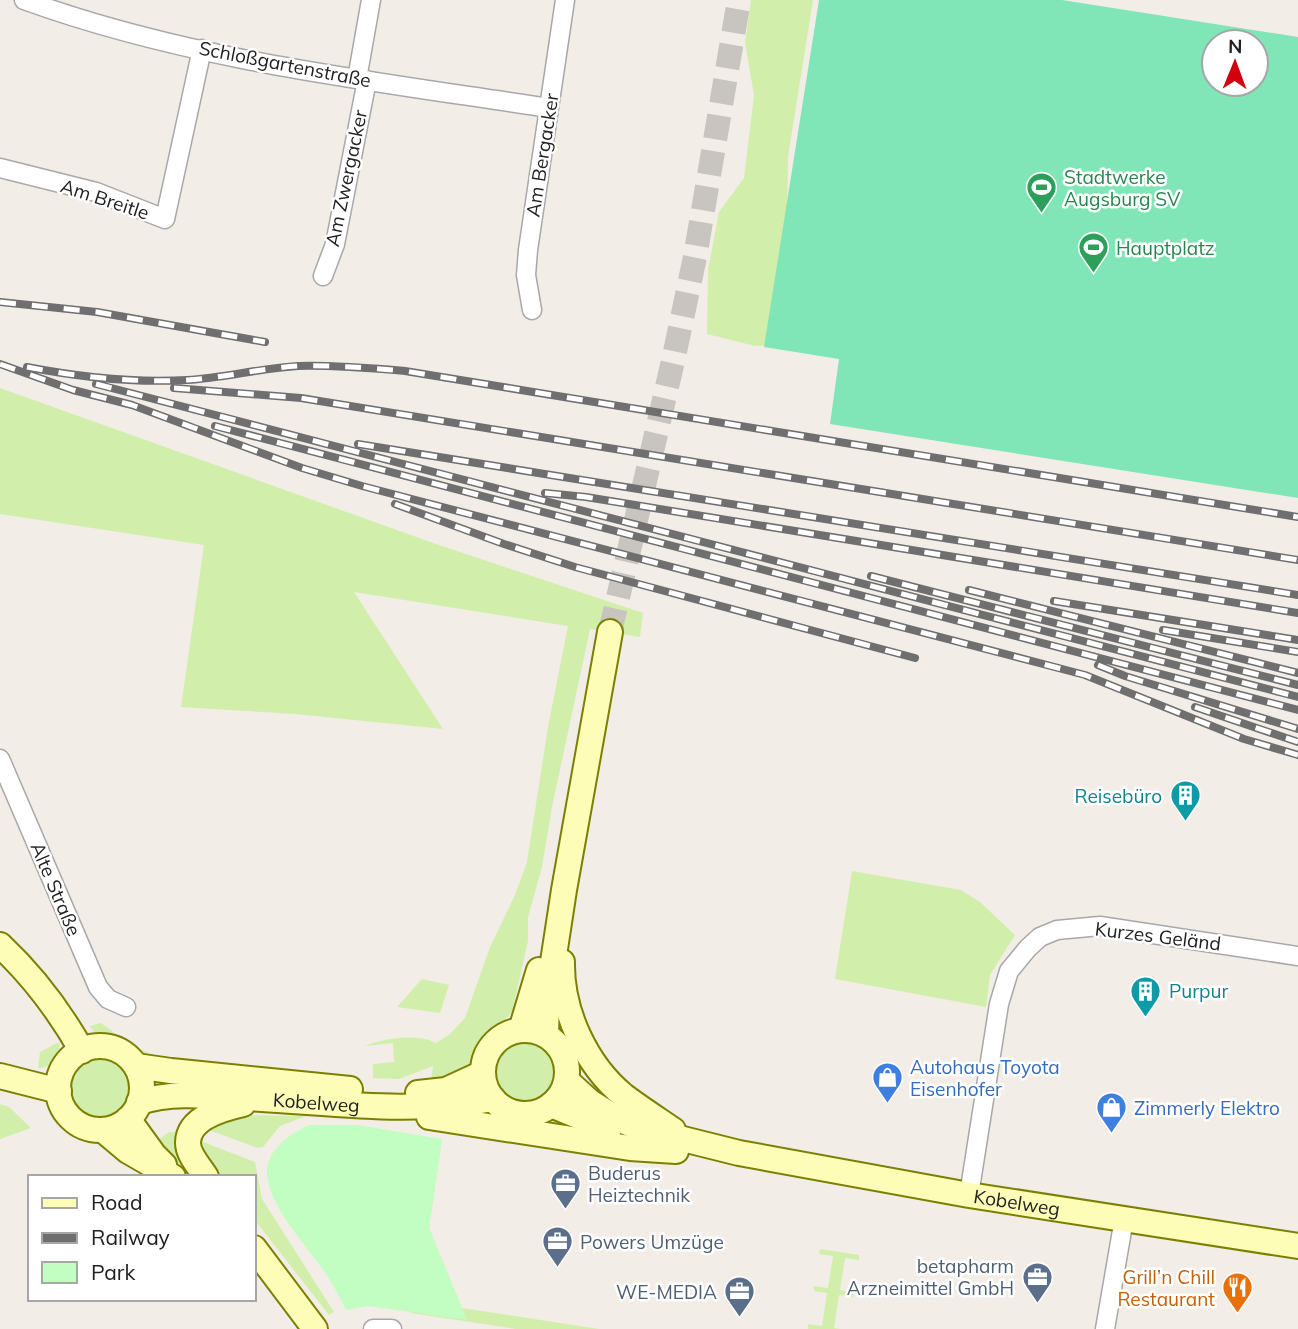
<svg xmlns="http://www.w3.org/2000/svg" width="1298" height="1329" viewBox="0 0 1298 1329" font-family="Mulish,sans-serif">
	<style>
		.grass { fill: #d1efaa }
		.park { fill: #c2fec2 }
		.pitch { fill: #80e6b7; fill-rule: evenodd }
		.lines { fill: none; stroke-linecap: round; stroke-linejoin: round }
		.secondary-tunnel { stroke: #c8c4bf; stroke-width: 24; stroke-dasharray: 24 12; stroke-linecap: butt }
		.street-casing { stroke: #a8a8a8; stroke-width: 21 }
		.secondary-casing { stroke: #7b8000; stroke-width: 28 }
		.street { stroke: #fff; stroke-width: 18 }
		.secondary { stroke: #fefdb8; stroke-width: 24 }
		.rail-casing { stroke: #6f6f6f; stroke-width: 8 }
		.rail { stroke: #fff; stroke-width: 5; stroke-dasharray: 16; stroke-linecap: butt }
		.labels { text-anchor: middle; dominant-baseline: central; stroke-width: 5; stroke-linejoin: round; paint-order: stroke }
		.street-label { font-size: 19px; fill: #212121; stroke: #fff }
		.leisure-label { font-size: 19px; fill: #27864d; stroke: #fff; text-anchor: start }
		.culture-label { font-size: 19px; fill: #0d838f; stroke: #fff; text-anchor: end }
		.shop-label { font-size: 19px; fill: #366cbe; stroke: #fff; text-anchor: start }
		.service-label { font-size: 19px; fill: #4e5e75; stroke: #fff; text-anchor: start }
		.food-label { font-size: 19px; fill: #c56008; stroke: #fff; text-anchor: end }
	</style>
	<rect width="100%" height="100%" fill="#f2ede7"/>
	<!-- grass -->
	<path class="grass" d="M751,0H813L788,157L787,232L794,345L755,346L707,334L708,270L719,212L744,178L754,95L745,43Z
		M0,388L436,544L643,613L640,637L590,629L552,807L542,867L528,917V941L512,1012L490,1034L471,1062L449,1080L431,1082L433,1066L399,1079L373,1078V1064L394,1062L393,1043L365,1046C383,1038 418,1033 436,1043L450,1034L465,1018L490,947L515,895L527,862L548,727L568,626L354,592L443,729L295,714L181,707L204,545L0,514Z
		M852,871L961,890L980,902L1015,935L990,975L986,1007L835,979Z
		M422,979L449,985L440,1013L397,1007Z
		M101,1023L128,1043L161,1059L142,1058L122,1042L94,1032L90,1026Z
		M493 1072a33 33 0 1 1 66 0a33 33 0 1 1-66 0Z
		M59,1042C62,1059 55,1067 38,1068L40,1052Z
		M67 1088a33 33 0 1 1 66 0a33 33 0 1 1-66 0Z
		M0,1104L9,1107L31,1128L0,1139Z
		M238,1115L306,1116L280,1126L263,1147L258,1148L203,1128Z
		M169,1132L181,1133L190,1173L153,1144Z
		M442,1139L429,1228L462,1308L599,1329H516L411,1313L403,1258Z
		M198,1140L255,1162L262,1199L334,1312L329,1315L254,1219V1177H218L204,1160Z
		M820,1249L859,1255V1260L845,1258L840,1290L854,1292L853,1297L839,1295L834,1328L840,1329H808V1324L822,1326L827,1293L814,1291V1286L828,1288L833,1256L819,1254Z"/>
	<!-- park -->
	<path class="park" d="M310,1125H358L442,1139L429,1228L467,1320L368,1306L346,1310C340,1299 335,1287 328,1277C309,1247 271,1211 267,1175C265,1151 290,1133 310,1125Z"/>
	<!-- pitch -->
	<path class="pitch" d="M819,0H1062L1298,37V498L830,424L839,359L764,347ZM1214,42H1256V84H1214Z"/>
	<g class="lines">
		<!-- secondary-tunnel -->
		<path class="secondary-tunnel" d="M610,632L673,361L695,257L739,0"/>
		<defs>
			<path id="street" d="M24,0C192,61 373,81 549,108
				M357,79L371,0
				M0,168L96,192L165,219L202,49
				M323,276L335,244L367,80
				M532,310L526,275L528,250L565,0
				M0,759L98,987L108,999L126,1007
				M969,1195L999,1004L1009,971L1028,948L1040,937L1057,930L1100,926L1298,956
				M373,1329H392
				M1105,1329L1124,1219"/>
			<g id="secondary">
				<path d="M0,945C34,977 59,1010 82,1051"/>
				<path d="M562,962C561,1011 586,1065 624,1096C640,1108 657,1119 673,1130"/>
				<path d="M521,1030L539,970"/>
				<circle cx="525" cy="1072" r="42"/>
				<path d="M546,1035L547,1001L564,890L610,632"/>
				<circle cx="100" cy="1088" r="42"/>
				<path d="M136,1066L171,1071L350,1089"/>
				<path d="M0,1076L59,1091"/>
				<path id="s1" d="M567,1081L589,1101L614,1117L639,1128L739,1153L969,1195L1298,1246"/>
				<path d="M418,1093L446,1090L483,1073"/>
				<path id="s2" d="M139,1102C174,1091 210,1096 246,1098C331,1102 408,1115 493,1099"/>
				<path d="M551,1105L609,1129"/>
				<path d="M429,1117L630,1148L676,1151"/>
				<path d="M128,1119L154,1155L164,1165"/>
				<path d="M103,1130L128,1151L173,1177"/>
				<path d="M206,1177C200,1167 188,1155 188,1143C188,1117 225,1108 243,1104"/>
				<path d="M254,1248L315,1329"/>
			</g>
		</defs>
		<!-- street casing -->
		<use href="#street" class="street-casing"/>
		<!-- secondary casing -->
		<use href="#secondary" class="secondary-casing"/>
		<!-- street -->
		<use href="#street" class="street"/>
		<!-- secondary -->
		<use href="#secondary" class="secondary"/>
		<defs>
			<path id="rail" d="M0,302L97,312L265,342
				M0,364L73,390L132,405L302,468L362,486L1085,675L1244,739L1298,755
				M27,367C79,377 134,383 187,380C224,378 261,368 298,366C334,365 369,368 405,371L1298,517
				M96,384L1298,697
				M174,388L301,398L1298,560
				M215,426L1298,710
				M358,444L1298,595
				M545,493L586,497L1298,613
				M395,504L504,544L575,567L915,658
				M871,576L1298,685
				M969,590L1298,673
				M1054,601L1298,640
				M1163,630L1298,652
				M1098,665L1125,676L1298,729
				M1195,707L1298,742"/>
		</defs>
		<!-- rail casing -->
		<use href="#rail" class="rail-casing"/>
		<!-- rail -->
		<use href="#rail" class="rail"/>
	</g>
	<!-- icons -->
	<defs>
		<symbol id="stadium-pin" viewBox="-11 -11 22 30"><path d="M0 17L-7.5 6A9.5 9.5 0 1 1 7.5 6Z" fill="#2e9e5b" stroke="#fff"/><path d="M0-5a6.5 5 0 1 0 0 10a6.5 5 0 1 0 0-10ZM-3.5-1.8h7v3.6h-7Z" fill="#fff"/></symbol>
		<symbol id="building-pin" viewBox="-11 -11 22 30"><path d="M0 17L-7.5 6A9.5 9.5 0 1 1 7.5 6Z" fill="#0f9aa8" stroke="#fff"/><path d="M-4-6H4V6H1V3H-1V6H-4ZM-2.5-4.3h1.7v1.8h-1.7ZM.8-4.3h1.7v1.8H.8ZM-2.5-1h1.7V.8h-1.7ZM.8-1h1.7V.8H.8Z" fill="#fff"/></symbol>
		<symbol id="shop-pin" viewBox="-11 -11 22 30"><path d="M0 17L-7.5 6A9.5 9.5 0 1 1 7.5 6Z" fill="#3f7fe0" stroke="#fff"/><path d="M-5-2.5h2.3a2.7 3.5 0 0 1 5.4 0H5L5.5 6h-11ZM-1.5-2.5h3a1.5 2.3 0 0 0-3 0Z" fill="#fff"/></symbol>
		<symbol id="office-pin" viewBox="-11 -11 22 30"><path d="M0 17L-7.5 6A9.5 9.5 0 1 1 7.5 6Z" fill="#5c6f8a" stroke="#fff"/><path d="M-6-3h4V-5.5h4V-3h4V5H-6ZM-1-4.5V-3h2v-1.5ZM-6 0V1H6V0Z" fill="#fff"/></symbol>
		<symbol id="restaurant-pin" viewBox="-11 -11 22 30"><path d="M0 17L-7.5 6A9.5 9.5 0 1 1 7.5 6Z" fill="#e8710a" stroke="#fff"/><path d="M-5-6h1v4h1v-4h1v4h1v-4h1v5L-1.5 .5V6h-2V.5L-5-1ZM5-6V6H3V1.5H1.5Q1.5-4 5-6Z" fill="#fff"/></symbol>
	</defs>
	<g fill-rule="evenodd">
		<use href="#stadium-pin" x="1024" y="170" width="35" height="47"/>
		<use href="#stadium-pin" x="1076" y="230" width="35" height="47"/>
		<use href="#building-pin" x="1168" y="778" width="35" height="47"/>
		<use href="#building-pin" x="1128" y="974" width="35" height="47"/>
		<use href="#shop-pin" x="870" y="1060" width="35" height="47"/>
		<use href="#shop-pin" x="1094" y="1090" width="35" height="47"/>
		<use href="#office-pin" x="548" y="1166" width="35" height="47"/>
		<use href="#office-pin" x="540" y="1224" width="35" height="47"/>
		<use href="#office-pin" x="1020" y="1260" width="35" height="47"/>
		<use href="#restaurant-pin" x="1220" y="1270" width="35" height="47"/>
		<use href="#office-pin" x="722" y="1274" width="35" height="47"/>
	</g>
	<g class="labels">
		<!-- street labels -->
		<g class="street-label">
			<text transform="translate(285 64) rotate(11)">Schloßgartenstraße</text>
			<text transform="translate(542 155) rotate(-81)">Am Bergacker</text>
			<text transform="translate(346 178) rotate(-78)">Am Zwergacker</text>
			<text transform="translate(105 199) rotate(18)">Am Breitle</text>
			<text transform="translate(56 889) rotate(67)">Alte Straße</text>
			<text transform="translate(1158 936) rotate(7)">Kurzes Geländ</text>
			<text stroke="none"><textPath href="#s2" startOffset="178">Kobelweg</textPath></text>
			<text stroke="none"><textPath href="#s1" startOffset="472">Kobelweg</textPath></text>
		</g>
		<!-- leisure labels -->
		<g class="leisure-label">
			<text x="1064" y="177">Stadtwerke<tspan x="1064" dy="22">Augsburg SV</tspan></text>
			<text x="1116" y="248">Hauptplatz</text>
		</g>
		<!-- culture labels -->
		<g class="culture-label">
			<text x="1162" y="796">Reisebüro</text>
			<text x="1169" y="991" text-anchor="start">Purpur</text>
		</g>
		<!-- shop labels -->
		<g class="shop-label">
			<text x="910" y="1067">Autohaus Toyota<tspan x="910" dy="22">Eisenhofer</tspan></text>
			<text x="1134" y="1108">Zimmerly Elektro</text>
		</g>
		<!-- service labels -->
		<g class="service-label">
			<text x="588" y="1173">Buderus<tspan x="588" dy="22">Heiztechnik</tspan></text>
			<text x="580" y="1242">Powers Umzüge</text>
			<text x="1014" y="1266" text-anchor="end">betapharm<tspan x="1014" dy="22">Arzneimittel GmbH</tspan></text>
			<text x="717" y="1292" text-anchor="end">WE-MEDIA</text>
		</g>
		<!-- food labels -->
		<g class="food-label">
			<text x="1215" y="1277">Grill’n Chill<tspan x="1215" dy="22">Restaurant</tspan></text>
		</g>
	</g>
	<!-- legend -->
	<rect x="28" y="1175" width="228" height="126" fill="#ffffff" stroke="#a6a6a6" stroke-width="2"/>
	<rect x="42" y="1198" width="35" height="10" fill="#fefdb8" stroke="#a6a6a6" stroke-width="2"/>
	<text x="91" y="1210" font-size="21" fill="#212121">Road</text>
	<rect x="42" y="1233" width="35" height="10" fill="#6f6f6f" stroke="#a6a6a6" stroke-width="2"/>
	<text x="91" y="1245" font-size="21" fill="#212121">Railway</text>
	<rect x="42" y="1262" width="35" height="21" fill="#c2fec2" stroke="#a6a6a6" stroke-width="2"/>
	<text x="91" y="1280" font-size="21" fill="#212121">Park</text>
	<!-- north arrow -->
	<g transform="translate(1235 63) rotate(1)"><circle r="33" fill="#ffffff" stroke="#a6a6a6" stroke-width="2"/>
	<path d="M0-5L12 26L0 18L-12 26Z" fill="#d2000f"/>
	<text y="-10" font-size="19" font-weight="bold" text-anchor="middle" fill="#212121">N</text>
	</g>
</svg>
